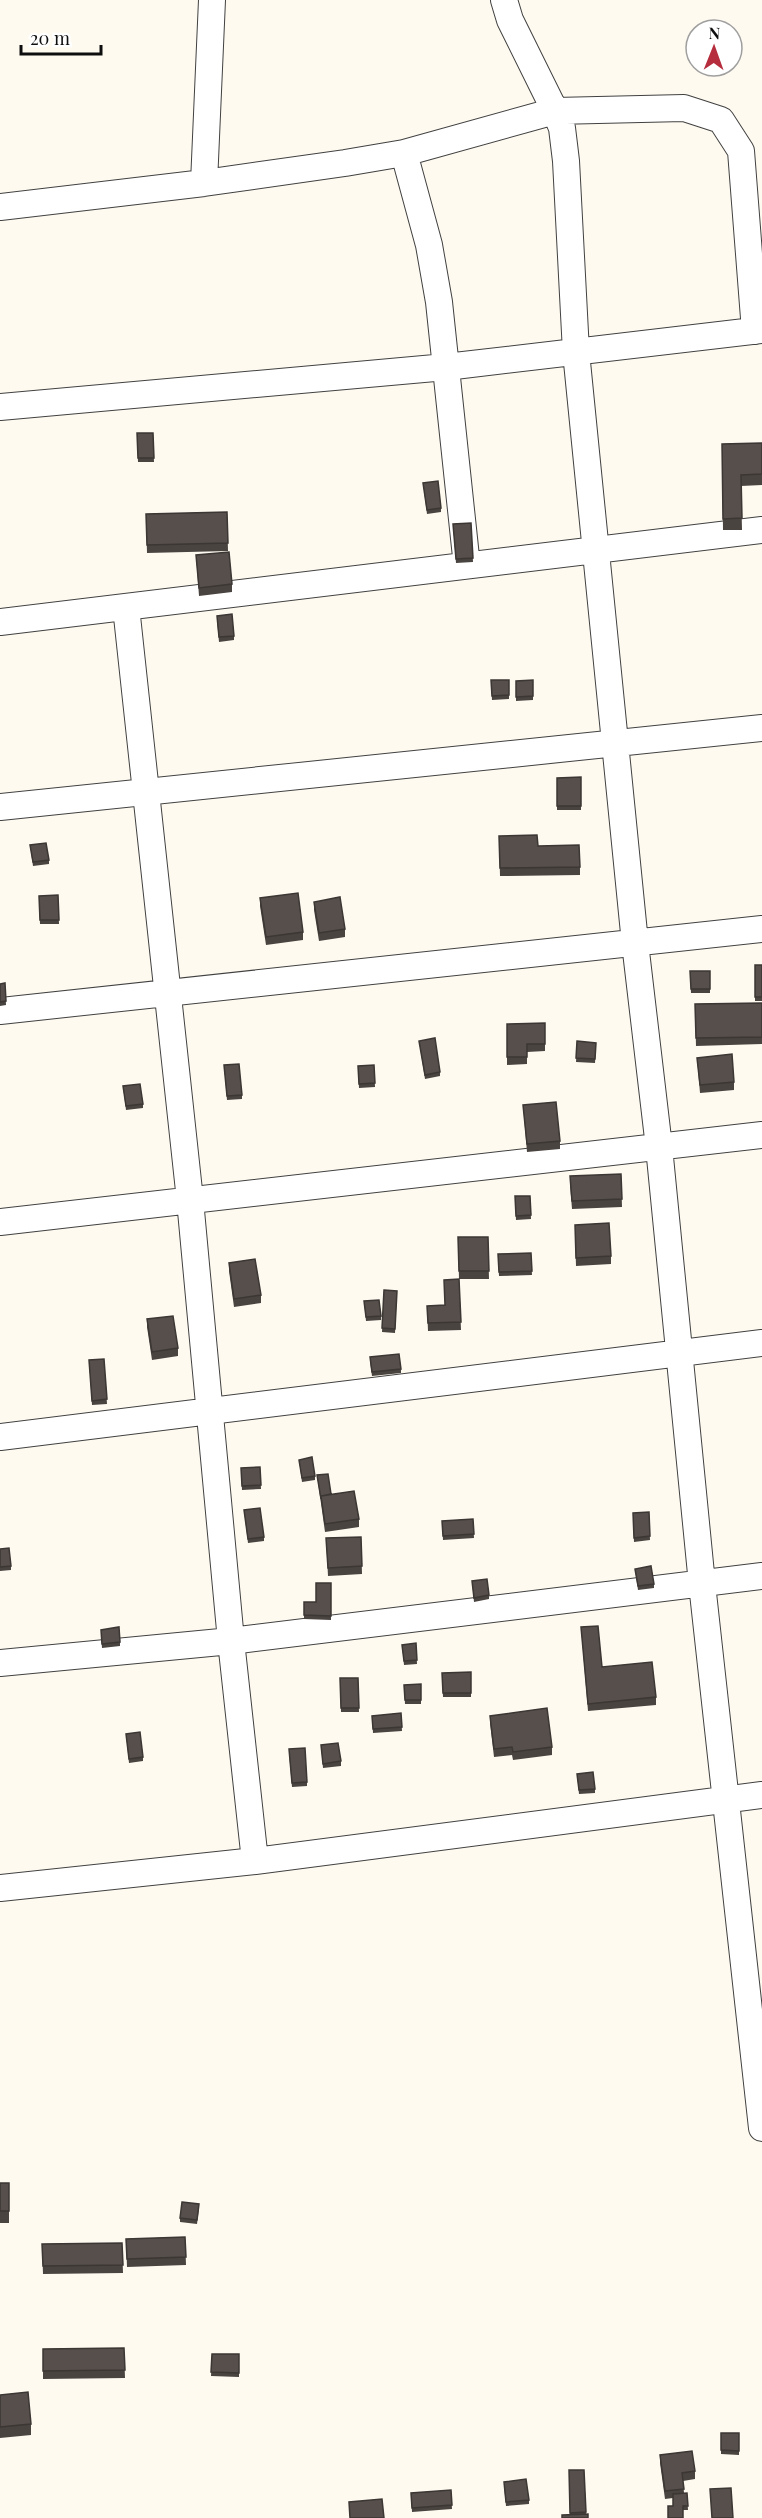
<svg xmlns="http://www.w3.org/2000/svg" width="762" height="2518" viewBox="0 0 762 2518" font-family="'Playfair Display',serif">
	<style>
		.lines { fill: none; stroke-linecap: round; stroke-linejoin: round }
		.street-casing { stroke: #414141; stroke-width: 28 }
		.street { stroke: #fff; stroke-width: 26 }
		.wall { fill: #4a4440 }
		.building { fill: #564f4b; stroke: #3c3734; stroke-width: 1.5 }
	</style>
	<rect width="100%" height="100%" fill="#fefaf0"/>
	<g class="lines">
		<defs>
			<path id="street" d="M504,0L510,20L555,111L562,128L566,161L576,352L635,943L659,1147L702,1584L762,2128
				M404,153L429,245L439,302L466,557
				M204,183L212,0
				M0,207L204,183L345,163L404,153L555,111L684,108L721,120L741,151L755,331
				M0,407L446,367L762,330
				M126,607L190,1200L231,1641L255,1861
				M0,622L762,530
				M0,807L762,728
				M0,1011L762,929
				M0,1222L762,1135
				M0,1437L762,1343
				M0,1663L231,1641L762,1576
				M0,1888L255,1861L762,1795"/>
		</defs>
		<!-- street casing -->
		<use href="#street" class="street-casing"/>
		<!-- street -->
		<use href="#street" class="street"/>
	</g>
	<!-- wall -->
	<path class="wall" d="M137,433H153L154,462H138Z
		M762,443V485L741,486L742,530H723L722,444Z
		M423,483L441,508V512L427,514Z
		M227,512L228,551L147,553L146,514Z
		M471,523L473,562L456,563L453,524Z
		M196,555L232,584V592L199,596Z
		M217,620L234,636V640L219,642Z
		M491,680H509V699L492,700Z
		M533,680V700L516,701V681Z
		M581,777V810H557V778Z
		M499,836L538,846L580,867V875L500,876Z
		M30,845L49,860V864L33,866Z
		M58,895L59,924H40L39,896Z
		M260,898L303,932V940L266,945L260,906Z
		M314,902L345,929V937L319,941L314,910Z
		M755,965H762V1001H755Z
		M690,971H710V993H691Z
		M5,983L6,1005L0,1006V984Z
		M762,1003V1044L696,1046L695,1004Z
		M545,1023V1051L527,1052V1064L507,1065V1024Z
		M419,1041L440,1072V1076L425,1079Z
		M577,1041L596,1043L595,1063L576,1062Z
		M697,1058L734,1082V1090L700,1093Z
		M224,1065L242,1095V1099L227,1100Z
		M374,1065L375,1087L359,1088L358,1066Z
		M123,1086L143,1104V1108L126,1110Z
		M523,1105L560,1141V1149L527,1152Z
		M621,1174L622,1207L572,1209L570,1184Z
		M515,1196H530L531,1219L516,1220Z
		M575,1233L611,1256V1264L576,1266Z
		M458,1237H488L489,1279H459Z
		M531,1253L532,1275L499,1276L498,1254Z
		M229,1263L261,1295V1303L234,1307L229,1271Z
		M459,1279L461,1330L428,1331L427,1306L445,1305Z
		M384,1290L397,1291L395,1333L382,1332Z
		M364,1301L381,1316V1320L366,1321Z
		M147,1319L178,1348V1356L152,1360L147,1327Z
		M104,1359L107,1404L92,1405L89,1360Z
		M370,1361L401,1369V1373L372,1376Z
		M299,1460L315,1476V1480L302,1482Z
		M260,1467L261,1489L242,1490L241,1468Z
		M317,1475L331,1494L359,1519V1527L325,1532Z
		M244,1510L264,1537V1541L248,1543Z
		M649,1512L650,1540L634,1542L633,1513Z
		M473,1519L474,1538L443,1540L442,1521Z
		M361,1537L362,1574L328,1576L326,1538Z
		M0,1549L11,1566V1570L0,1571Z
		M635,1569L654,1584V1588L638,1590Z
		M472,1581L489,1595V1599L474,1602Z
		M331,1583V1620L304,1619V1602H316Z
		M581,1627L602,1667L656,1697V1705L588,1711Z
		M101,1634L120,1642V1646L102,1648Z
		M416,1643L417,1664L404,1665L402,1645Z
		M471,1672V1697H443L442,1673Z
		M340,1678H358L359,1712H341Z
		M421,1684V1704H405L404,1685Z
		M401,1713L402,1731L373,1733L372,1716Z
		M490,1716L552,1747V1755L513,1760L512,1755L494,1757L490,1723Z
		M126,1734L143,1757V1761L129,1763Z
		M321,1745L341,1761V1766L323,1768Z
		M289,1753L307,1782V1786L292,1787Z
		M577,1774L595,1789V1793L579,1794Z
		M0,2183H9V2223H0Z
		M199,2208L197,2224L180,2222V2218Z
		M185,2237L186,2265L127,2267L126,2239Z
		M122,2243L123,2273L43,2274L42,2244Z
		M124,2348L125,2378L43,2379V2349Z
		M212,2354H239V2377L211,2376Z
		M0,2395L31,2424V2435L0,2438Z
		M721,2433H739V2455L721,2454Z
		M660,2455L695,2471V2479L683,2481L684,2493H687L688,2510H683L673,2506V2498L665,2499L660,2463Z
		M569,2470H584L586,2514L570,2515Z
		M504,2486L529,2500V2504L506,2506Z
		M451,2490L452,2509L412,2512L411,2493Z"/>
	<!-- building -->
	<path class="building" d="M137,433H153L154,458H138Z
		M762,443V474L741,475L742,518L723,519L722,444Z
		M438,481L441,508L427,510L423,483Z
		M227,512L228,543L147,545L146,514Z
		M471,523L473,558L456,559L453,524Z
		M229,552L232,584L199,588L196,555Z
		M232,614L234,636L219,637L217,616Z
		M491,680H509V695L492,696Z
		M533,680V696L516,697V681Z
		M581,777V806H557V778Z
		M537,835L538,846L579,845L580,867L500,868L499,836Z
		M46,843L49,860L33,862L30,845Z
		M298,893L303,932L266,937L260,898Z
		M58,895L59,920H40L39,896Z
		M340,897L345,929L319,933L314,902Z
		M755,965H762V997H755Z
		M690,971H710V989H691Z
		M5,983L6,1001L0,1002V984Z
		M762,1003V1037L696,1038L695,1004Z
		M545,1023V1044H527V1057H507V1024Z
		M435,1038L440,1072L425,1075L419,1041Z
		M577,1041L596,1043L595,1059L576,1058Z
		M732,1054L734,1082L700,1085L697,1058Z
		M239,1064L242,1095L227,1096L224,1065Z
		M374,1065L375,1083L359,1084L358,1066Z
		M140,1084L143,1104L126,1106L123,1086Z
		M556,1102L560,1141L527,1144L523,1105Z
		M621,1174L622,1199L572,1201L570,1176Z
		M515,1196H530L531,1215L516,1216Z
		M609,1223L611,1256L576,1258L575,1225Z
		M458,1237H488L489,1271H459Z
		M531,1253L532,1271L499,1272L498,1254Z
		M255,1259L261,1295L234,1299L229,1263Z
		M459,1279L461,1322L428,1323L427,1306L445,1305L444,1280Z
		M384,1290L397,1291L395,1329L382,1328Z
		M379,1300L381,1316L366,1317L364,1301Z
		M173,1316L178,1348L152,1352L147,1319Z
		M399,1354L401,1369L372,1372L370,1357Z
		M104,1359L107,1399L92,1401L89,1360Z
		M312,1457L315,1476L302,1478L299,1460Z
		M260,1467L261,1485L242,1486L241,1468Z
		M328,1474L331,1494L321,1496V1499L317,1475Z
		M354,1491L359,1519L325,1524L321,1496Z
		M260,1508L264,1537L248,1539L244,1510Z
		M649,1512L650,1536L634,1538L633,1513Z
		M473,1519L474,1534L443,1536L442,1521Z
		M361,1537L362,1566L328,1568L326,1538Z
		M9,1548L11,1566L0,1567V1549Z
		M651,1566L654,1584L638,1586L635,1569Z
		M487,1579L489,1595L474,1598L472,1581Z
		M316,1583H331V1616L304,1615V1602H316Z
		M598,1626L602,1667L652,1662L656,1697L588,1704L581,1627Z
		M119,1627L120,1642L102,1644L101,1630Z
		M416,1643L417,1660L404,1661L402,1645Z
		M471,1672V1693H443L442,1673Z
		M340,1678H358L359,1708H341Z
		M421,1684V1700H405L404,1685Z
		M547,1708L552,1747L513,1752L512,1747L494,1749L490,1716Z
		M401,1713L402,1727L373,1729L372,1716Z
		M140,1732L143,1757L129,1759L126,1734Z
		M338,1743L341,1761L323,1764L321,1745Z
		M305,1748L307,1782L292,1783L289,1749Z
		M593,1772L595,1789L579,1790L577,1774Z
		M0,2183H9V2211H0Z
		M182,2202L199,2204L197,2220L180,2218Z
		M185,2237L186,2257L127,2259L126,2239Z
		M122,2243L123,2265L43,2266L42,2244Z
		M124,2348L125,2370L43,2371V2349Z
		M212,2354H239V2373L211,2372Z
		M28,2392L31,2424L0,2427V2395Z
		M721,2433H739V2451L721,2450Z
		M692,2451L695,2471L682,2473L684,2489L665,2491L660,2455Z
		M569,2470H584L586,2512L570,2513Z
		M526,2479L529,2500L506,2502L504,2482Z
		M731,2488L733,2518H712L710,2489Z
		M451,2490L452,2505L412,2508L411,2493Z
		M687,2493L688,2506H683V2518H668V2506H673V2494Z
		M382,2499L384,2518H350L349,2502Z
		M588,2514V2518H562V2515Z"/>
	<!-- north arrow -->
	<g transform="translate(714 48) rotate(1)"><circle r="28" fill="#ffffff" stroke="#9f9f9f" stroke-width="1.5"/>
	<path d="M0-4.5L10 22L0 15L-10 22Z" fill="#b62e3d"/>
	<text y="-9" font-size="16" font-weight="bold" text-anchor="middle" fill="#0e0e0e">N</text>
	</g>
	<!-- scale -->
	<path d="M21 45v9h80v-9" fill="none" stroke="#0e0e0e" stroke-width="3"/>
	<text x="30" y="45" font-size="18" fill="#0e0e0e" stroke="#ffffff" stroke-width="4.5" paint-order="stroke">20 m</text>
</svg>
